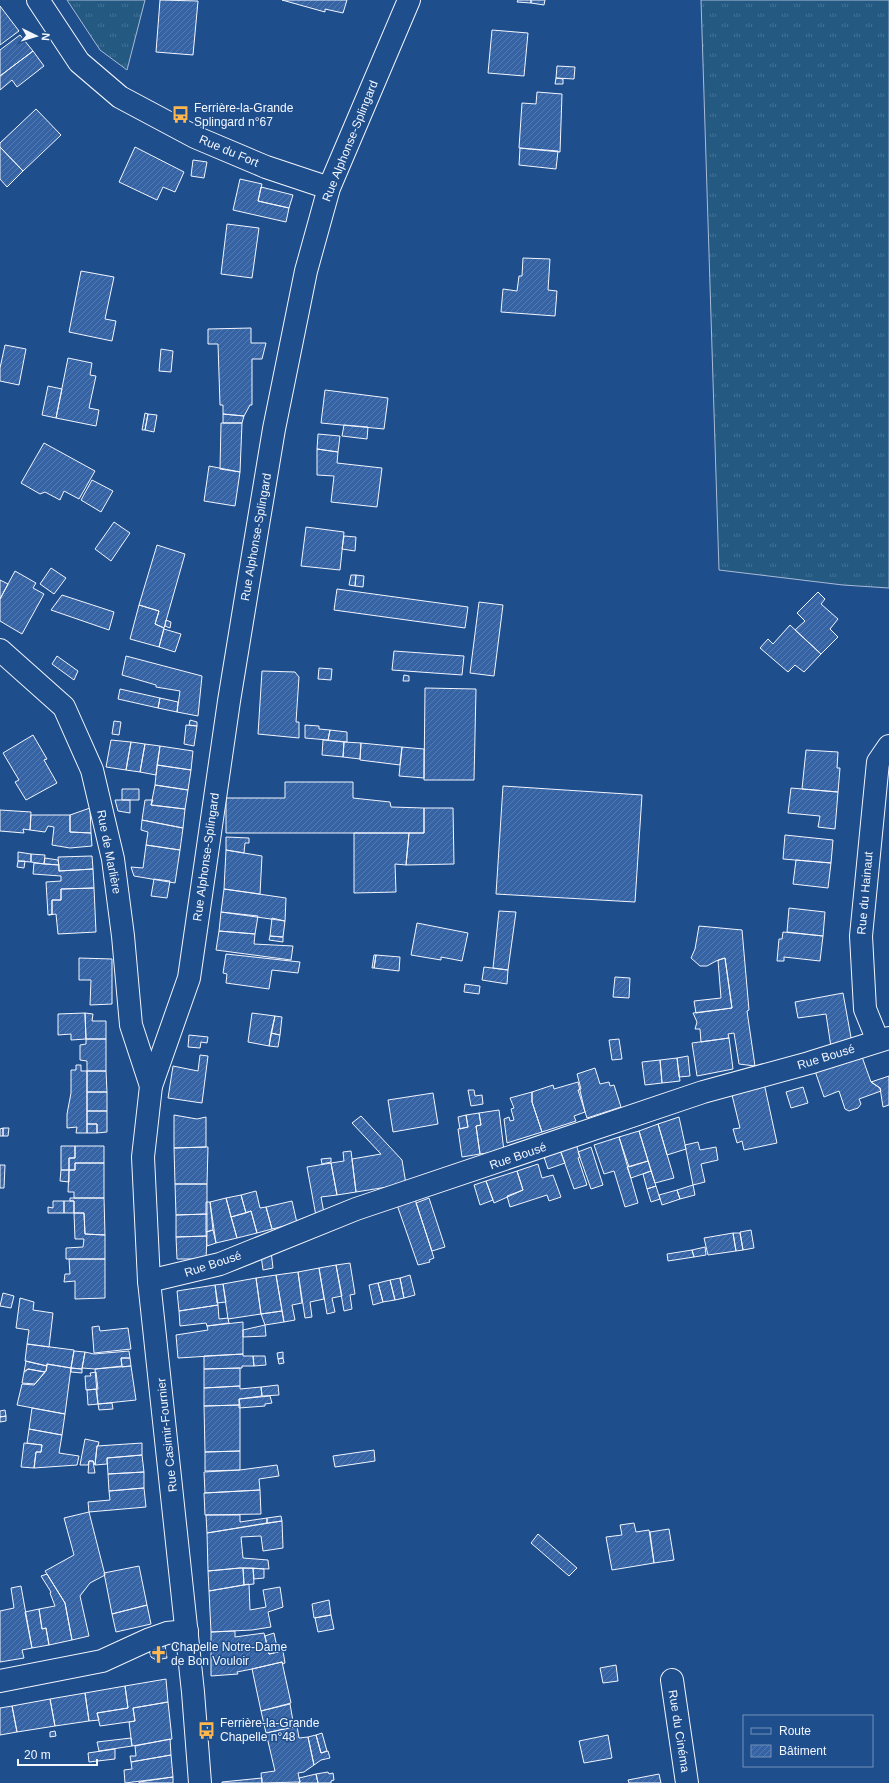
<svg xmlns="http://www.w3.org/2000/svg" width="889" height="1783" viewBox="0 0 889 1783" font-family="Helvetica,sans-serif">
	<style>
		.grass { fill: url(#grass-tufts); stroke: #a8bbd7 }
		.building { fill: url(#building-hatch); stroke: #f2f6ff }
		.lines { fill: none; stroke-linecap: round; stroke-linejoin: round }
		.street-casing { stroke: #f2f6ff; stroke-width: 24 }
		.secondary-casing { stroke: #f2f6ff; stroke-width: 24 }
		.street { stroke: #1f4e8c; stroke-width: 22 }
		.secondary { stroke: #1f4e8c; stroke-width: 22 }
		.labels { text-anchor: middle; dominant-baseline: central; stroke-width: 3; stroke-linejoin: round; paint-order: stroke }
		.poi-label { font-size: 12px; fill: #f2f6ff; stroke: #1f4e8c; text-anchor: start }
		.street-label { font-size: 12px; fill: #f2f6ff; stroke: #1f4e8c }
	</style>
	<defs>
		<pattern id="grass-tufts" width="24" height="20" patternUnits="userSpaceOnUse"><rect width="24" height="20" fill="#245a82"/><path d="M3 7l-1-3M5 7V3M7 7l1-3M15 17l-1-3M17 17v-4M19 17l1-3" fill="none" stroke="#447295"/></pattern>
		<pattern id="building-hatch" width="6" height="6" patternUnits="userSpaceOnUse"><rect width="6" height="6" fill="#3563a3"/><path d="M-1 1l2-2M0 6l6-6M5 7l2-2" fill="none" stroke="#537ab1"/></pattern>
	</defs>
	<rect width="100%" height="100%" fill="#1f4e8c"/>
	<!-- grass -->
	<path class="grass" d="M67,0H145L127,70L100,50Z
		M701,0H889V588L843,585L719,570Z"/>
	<!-- building -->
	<path class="building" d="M160,0L198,1L193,55L156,52Z
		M282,0H347L343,13L325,9V12Z
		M518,0H531V3L517,2Z
		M531,0H545L544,5L531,3Z
		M0,6L19,31L0,45Z
		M492,30L528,33L524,76L488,73Z
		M20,35L33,51L0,76V50Z
		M33,51L44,66L17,87L12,80L0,90V76Z
		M557,66L575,67L574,79L556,78Z
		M556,78L563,79V84H555Z
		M537,92L562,94L560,152L519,148L522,103L536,104Z
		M36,109L61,135L23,171L0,147V143Z
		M0,147L23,171L7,187L0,179Z
		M135,147L184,172L175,192L163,187L157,200L119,182Z
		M520,148L558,151L556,169L519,165Z
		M193,160L207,162L204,178L191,176Z
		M240,179L262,184L258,201L289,208L286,222L233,210Z
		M261,187L293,195L289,208L258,201Z
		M227,224L259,228L252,278L221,274Z
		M523,258L550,259L548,290L557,291L555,316L501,312L503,289L517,291L519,276H522Z
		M81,271L114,277L105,319L116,321L112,341L69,332Z
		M251,328V343H266L262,359H252V405H250L244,416L223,414V405H220L218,344H208V329Z
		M5,345L26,349L19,385L0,381V368Z
		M161,349L173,351L171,372L159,371Z
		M68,358L92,363L90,375L96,376L89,408L99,410L96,426L56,418Z
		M48,386L62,389L56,418L42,415Z
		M325,390L388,398L384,429L321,423Z
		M145,413L148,414L145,430H142Z
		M148,414L157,415L154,432L145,430Z
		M223,414L244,416L242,423H223Z
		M221,423H242L240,472L220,469Z
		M344,425L368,427L367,439L342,436Z
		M318,434L340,436L338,452L317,449Z
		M44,443L95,471L79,499L64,491L60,500L45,492L40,494L21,483Z
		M317,449L338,452L337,463L382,468L377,507L331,502L334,476L317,475Z
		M209,466L240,472L235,506L204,501Z
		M92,480L113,491L101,512L81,500Z
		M114,522L130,533L111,561L95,549Z
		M306,527L344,532L340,570L301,566Z
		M344,536L356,537L355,551L342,549Z
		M157,545L185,554L164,628L155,624L159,611L139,605Z
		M51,568L66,578L54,594L40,584Z
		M15,571L36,583L33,588L44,594L22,634L0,621V599Z
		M351,575H356L355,586L349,585Z
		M356,575L364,576L363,587L355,586Z
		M0,580L8,584L0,599Z
		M337,589L468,607L465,628L334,610Z
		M818,592L825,599L821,604L838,619L830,629L838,637L821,654L795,630L805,621L797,613Z
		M62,595L114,612L109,630L51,610Z
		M479,602L503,605L494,676L470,673Z
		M139,605L159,611L155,624L164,628L159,647L130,639Z
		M166,620L171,622L170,628L165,626Z
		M790,625L821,654L804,672L795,665L788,672L760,648L768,639L773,644Z
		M164,629L181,634L175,652L159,647Z
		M394,651L464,656L462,675L392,670Z
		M57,656L78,671L74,680L52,664Z
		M126,656L202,676L198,716L177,712L180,691L156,687V685L122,675Z
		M319,668L332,669L331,680L318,679Z
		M262,671L295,672L299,677L296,722H299V738L258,734Z
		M404,675L409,676V681H403Z
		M425,688L476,689L474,780H424Z
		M120,689L160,698L158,708L118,699Z
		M160,698L178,702L177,712L158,708Z
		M190,720L197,722V726L189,725Z
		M114,721L121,722L119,735L112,734Z
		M186,725L197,726L194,746L184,744Z
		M305,725L319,726V729L330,730L328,740L305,738Z
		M330,730L347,732V742L328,740Z
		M33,735L47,759L44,760L57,783L26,800L15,782L19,780L3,753Z
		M111,740L131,742L126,770L106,767Z
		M323,740L344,742L343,757L322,755Z
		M131,742L145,744L140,772L126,770Z
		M344,742L361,743L360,759L343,757Z
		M361,743L402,747L400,765L360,760Z
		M145,744L160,746L156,775L140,772Z
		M160,746L193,751L191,770L157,765Z
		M402,747L424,749V778L399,776Z
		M806,750L838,752L837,768H840L838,792L802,789Z
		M157,765L191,770L188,790L155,785Z
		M285,782H353V798L390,802L391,807L424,808V833H226V798H285Z
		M155,785L188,790L185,809L151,805Z
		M503,786L642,795L635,902L496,894Z
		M791,788L838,792L835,829L818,827L820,816L788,813Z
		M122,789H139V800H122Z
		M115,800H130V813L118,811Z
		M145,800H153L151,805L185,809L183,828L142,820Z
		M90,808L91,833L70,832V815Z
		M424,808H453L454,864L406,865L409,833H424Z
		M0,810L31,812L30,830L23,829L24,833L0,831Z
		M31,815H70V832L91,833L92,846L70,848L52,845L54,827L48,826L45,832L30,830Z
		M142,820L183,828L180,850L146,845L148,832L141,830Z
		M354,833H409L406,865L395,864L396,892L354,893Z
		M785,835L833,840L831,863L783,859Z
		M226,837L249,838V843H245L244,853L226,850Z
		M146,845L180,850L175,883L134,876L131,867L143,868Z
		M226,850L262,856L260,894L224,889Z
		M18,852L31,854V862L18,861Z
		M31,854L45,855L44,864L31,862Z
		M92,856L93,869L59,871L58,857Z
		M45,858L58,860L59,865L44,864Z
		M796,860L831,863L828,888L793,884Z
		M18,861H25L24,868L17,867Z
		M34,863L59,865V871L93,869L94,888L61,889V900H52V914L48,915L46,882L61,881V876L33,874Z
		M154,879L170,881L167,898L151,896Z
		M94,888L96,932L58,934L56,914L49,915L52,914V900H61V889Z
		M224,889L286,898L285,921L221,912Z
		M789,908L825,912L823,936L787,932Z
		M499,911L516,912L508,970L493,968Z
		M221,912L258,916L255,934L219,931Z
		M272,918L285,921L283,937L270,936Z
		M417,923L468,933L462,961L441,957V960L411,955Z
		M699,926L742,930L749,1010L747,1011L755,1066L739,1064L734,1033L728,1034L729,1038L701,1042L700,1029H695L697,1022L693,1013L732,1008L725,958L716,961L707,966H700L691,958L695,949Z
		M219,931L255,934L254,944L293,946L291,960L216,950Z
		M783,932L823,936L820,961L784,957V961H777L779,939H782Z
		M270,936L283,937V942L269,940Z
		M226,954L300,962L298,973L272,970L269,989L226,983L227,974L223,973Z
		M374,955H376L374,968H372Z
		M376,955L400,957L399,971L374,968Z
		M79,958L112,959V1004L90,1005L91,980H79Z
		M725,958L732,1008L696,1013L694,1001L721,998L718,960Z
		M484,967L508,970L507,984L482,980Z
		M615,977L630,978L629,998L613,997Z
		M465,984L480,986L479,994L464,992Z
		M843,993L852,1043L831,1047L826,1014L798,1018L795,1002Z
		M85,1013L86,1039L71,1040V1034L58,1035V1014Z
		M85,1013L93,1014L92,1021H106V1039H86Z
		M252,1013L275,1016L269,1046L248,1042Z
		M275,1016L282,1017L280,1035L271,1033Z
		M271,1033L280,1035L278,1047L269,1046Z
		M189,1035L208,1037L207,1043L201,1042L200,1048L188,1047Z
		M729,1038L733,1069L697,1076L692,1043Z
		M86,1039H106V1071H87V1061L80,1060V1045L86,1044Z
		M619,1039L622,1059L612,1060L609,1040Z
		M861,1054L871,1082L880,1088L881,1091L859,1099L861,1104L858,1108L849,1111L845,1109L839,1091L824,1097L815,1071Z
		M200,1055L208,1056L202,1103L168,1098L173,1066L198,1071Z
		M688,1056L690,1076L679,1077L677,1058Z
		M677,1058L680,1081L662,1083L660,1060Z
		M660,1060L662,1083L645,1085L642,1062Z
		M76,1065H81V1071H87V1133H76L77,1127L67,1128V1114L71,1093V1070H76Z
		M595,1068L600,1084L609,1082L610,1086L614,1085L621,1107L587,1118L578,1090L581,1089L577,1074Z
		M87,1071H106L107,1092H87Z
		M889,1076V1105L883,1107L880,1088L871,1082Z
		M578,1082L585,1112L574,1116L576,1121L542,1132L532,1102V1092L553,1085L554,1089Z
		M764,1083L777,1143L744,1150L742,1141L737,1143L733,1129L740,1128L731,1091Z
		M803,1087L808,1103L791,1108L786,1092Z
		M468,1090H474L475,1096L482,1095L483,1104L471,1106Z
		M87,1092H107V1111H87Z
		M532,1092V1102L542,1132L507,1143L504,1119L509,1117L510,1121L514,1120L511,1109L514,1108L510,1098Z
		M433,1093L438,1124L393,1132L388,1100Z
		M499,1110L504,1151L480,1154L476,1126L481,1125L479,1113Z
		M87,1111H107V1132L97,1133V1124H87Z
		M479,1113L481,1125L476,1126L480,1154L462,1157L458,1129L468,1127L466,1115Z
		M174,1115L197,1119L206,1117V1147L174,1148Z
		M466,1115L468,1127L460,1129L458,1117Z
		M361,1116L402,1160L406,1184L356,1192L352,1159L381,1154L352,1123Z
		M679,1117L686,1149L667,1155L658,1124Z
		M87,1124H97V1133H87Z
		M658,1124L674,1178L655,1183L639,1131Z
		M3,1128H9L8,1136H3Z
		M3,1128V1136H0V1129Z
		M639,1131L648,1161L629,1167L619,1137Z
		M619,1137L638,1203L625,1207L614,1171L604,1174L594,1145Z
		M698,1142L700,1150L716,1147L718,1160L701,1164L705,1182L693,1185L685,1145Z
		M576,1144L580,1157L578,1158L587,1185L574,1189L560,1150Z
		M61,1146H75V1158H69V1170H61Z
		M75,1146H104V1163H75V1170H69V1158H75Z
		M206,1147H208L207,1184H175L174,1148Z
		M591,1147L603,1185L591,1189L578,1152Z
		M560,1150L565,1163L548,1169L544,1157Z
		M351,1151L356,1192L337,1195L331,1163L344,1161L343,1152Z
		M331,1158V1162L322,1164L321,1159Z
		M648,1161L651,1171L631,1178L627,1167Z
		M75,1163H104V1198H74V1192H68L69,1170H75Z
		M331,1163L337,1195L321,1197L324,1213L316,1216L307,1167Z
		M538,1164L542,1178L553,1175L561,1197L549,1201L547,1195L510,1207L507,1196L523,1190L517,1171Z
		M0,1165H5L4,1188H0Z
		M61,1170H69V1182L60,1181Z
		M517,1171L523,1190L494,1203L486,1181Z
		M651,1171L656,1186L647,1189L643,1174Z
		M486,1181L493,1200L480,1205L474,1185Z
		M175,1184H207V1214L176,1215Z
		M693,1185L695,1195L680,1199L677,1190Z
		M656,1186L660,1199L651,1202L647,1189Z
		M677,1190L680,1199L662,1205L659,1195Z
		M256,1191L260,1208L266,1207L272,1229L257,1233L251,1211L246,1213L241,1195Z
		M241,1195L246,1213L231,1217L226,1198Z
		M414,1196L434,1258L429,1260L430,1262L418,1265L396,1202Z
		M70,1198H104L105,1235L85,1234L84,1213H74V1201H70Z
		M226,1198L237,1238L216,1243L210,1202Z
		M429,1198L445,1247L432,1251L416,1203Z
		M53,1201H64V1213H48V1207L53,1208Z
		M64,1201H74V1213H64Z
		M292,1201L297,1223L272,1229L266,1207Z
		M206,1202H210L213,1230L206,1232Z
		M251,1211L257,1233L237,1238L231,1217Z
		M74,1213H84L85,1234L105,1235V1259H66V1248L83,1247L84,1239H75Z
		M207,1214V1236L176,1237V1215Z
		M213,1230L216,1243L207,1246L206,1232Z
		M751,1230L754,1248L743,1250L740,1232Z
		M733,1233L736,1251L708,1255L704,1238Z
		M733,1233H740L743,1250L736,1251Z
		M207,1236L206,1259H177L176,1237Z
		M705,1247L706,1255L694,1257L692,1250Z
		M692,1250L694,1257L668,1261L667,1254Z
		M271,1251L273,1268L263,1270L261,1255Z
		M69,1259H105V1298L75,1299V1281L64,1282L65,1274H70Z
		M350,1263L355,1294L350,1295L352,1309L344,1311L336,1265Z
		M336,1265L342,1296L332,1298L335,1312L327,1314L319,1268Z
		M319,1268L324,1299L310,1302L312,1317L305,1318L298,1272Z
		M298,1272L302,1303L292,1305L295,1320L284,1322L276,1275Z
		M276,1275L282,1311L261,1314L256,1278Z
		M410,1275L415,1295L404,1298L400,1278Z
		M256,1278L261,1314L228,1319L223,1284Z
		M400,1278L404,1298L395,1300L390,1280Z
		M390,1280L395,1300L383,1302L378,1283Z
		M378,1283L383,1302L373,1305L369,1285Z
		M223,1284L226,1302L217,1303L215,1285Z
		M215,1285L218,1305L179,1311L177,1291Z
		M3,1293L14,1296L11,1308L0,1306Z
		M20,1298L34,1302L33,1310L53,1313L49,1347L27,1344L29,1330L16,1328Z
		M218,1305L219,1319L228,1318L229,1323L207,1326L206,1323L180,1326L179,1311Z
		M282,1311L284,1322L265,1325L261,1314Z
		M243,1322V1354L178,1358L176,1335L208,1330L207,1326Z
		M265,1325L266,1336L243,1337V1330Z
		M99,1326L100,1331L128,1328L131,1349L94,1353L92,1327Z
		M27,1344L74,1350L71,1368L47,1364V1366L25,1361Z
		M74,1351L85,1352L82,1369L71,1368Z
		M129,1351L130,1358H121L122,1366L95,1369L82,1368L85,1352L94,1354Z
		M283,1352V1358L278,1359L277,1353Z
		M243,1354V1356H253L254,1366H242V1368L204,1369V1356Z
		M253,1356H265L266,1365L254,1366Z
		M121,1358H130L131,1366L122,1367Z
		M283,1358L284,1363L279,1364L278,1359Z
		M26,1361L47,1366L46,1371L45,1372L28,1369L24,1372Z
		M47,1364L71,1368L65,1414L17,1405L22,1384L34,1385L46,1371Z
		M131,1366L136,1400L98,1404L95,1369Z
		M71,1368L82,1369V1373L71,1372Z
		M240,1368V1386L204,1388V1369Z
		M28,1369L45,1372L35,1384L22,1383L24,1372Z
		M96,1372L98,1389L86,1390L85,1376H91L90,1373Z
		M278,1385L279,1395L262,1396L261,1387Z
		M240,1386V1389L261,1387L262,1396L239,1399L240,1405L204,1406V1388Z
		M96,1389L98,1404L88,1405L87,1390Z
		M270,1396L272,1403L265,1404V1406L239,1408V1399Z
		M112,1403L113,1409L99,1410L98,1404Z
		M240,1405V1451L205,1452L204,1406Z
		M32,1408L65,1414L62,1435L29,1429Z
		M5,1410L6,1416L0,1417V1411Z
		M6,1416V1421L0,1422V1417Z
		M29,1429L62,1435L59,1453L79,1456L77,1465L34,1468L36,1452H41L42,1445L27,1443Z
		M85,1439L99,1442L98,1446H97L95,1465L93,1461H89L88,1465H80Z
		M24,1443L42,1445L41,1452H36L34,1468L21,1467Z
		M142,1443V1455L107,1458V1464L95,1465L97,1446Z
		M374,1450L375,1461L335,1467L333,1456Z
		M240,1451V1470L205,1471V1452Z
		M142,1455L144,1472L108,1474L107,1458Z
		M89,1461H93L95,1473H88Z
		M277,1465L279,1476L259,1479L260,1490L205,1493L204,1472L240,1470Z
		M144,1472V1488L109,1491L108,1474Z
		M144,1488L146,1507L89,1512L88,1502L110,1500L109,1491Z
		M260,1490L261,1514L205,1515L204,1493Z
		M89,1512L105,1575L90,1583L80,1596L89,1636L72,1640L65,1603L45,1571L74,1555L64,1518Z
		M206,1515H240V1522L267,1518V1523L207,1533Z
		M281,1516L282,1521L267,1523V1518Z
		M282,1521L283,1548L263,1551L261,1536L241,1537L243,1558L268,1560L269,1569L240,1568L208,1571L207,1533Z
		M634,1523L636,1532L649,1530L654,1563L612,1570L606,1537L622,1535L620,1525Z
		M669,1529L674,1560L654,1563L650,1532Z
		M538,1534L577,1568L569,1576L531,1543Z
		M139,1566L147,1605L112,1614L104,1573Z
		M240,1568H243L244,1585L209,1591L208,1571Z
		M243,1568H253L254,1584L244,1585Z
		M253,1568L264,1569V1578L254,1579Z
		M47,1574L65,1603L72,1640L49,1645L46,1628L42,1629L39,1609L55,1606L50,1593L51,1592L41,1576Z
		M249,1584L250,1610L266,1607L263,1590L280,1587L283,1607L268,1612L271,1627L252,1630L211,1632L209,1591Z
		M21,1586L32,1648L22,1650L24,1658L0,1662V1611L14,1608L11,1588Z
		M329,1600L331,1615L314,1618L312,1604Z
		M147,1605L151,1624L116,1632L112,1614Z
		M39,1609L42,1629L46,1628L49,1645L32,1648L25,1612Z
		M331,1615L334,1629L318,1632L315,1618Z
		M235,1631V1637L264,1633L269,1654L283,1651L285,1663L283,1664L282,1662L252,1669L237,1672L238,1674L211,1676V1632Z
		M274,1633L278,1652L269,1654L265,1636Z
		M165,1645L167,1658L156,1660L151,1657L149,1650Z
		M282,1662L291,1703L261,1711L252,1669Z
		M616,1665L618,1681L603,1683L600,1668Z
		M166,1679L168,1702L133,1708L135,1721L100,1726L97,1713L128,1708L125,1686Z
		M125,1686L128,1708L97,1713L99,1720L89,1721L85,1693Z
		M85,1693L89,1721L55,1726L50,1699Z
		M50,1699L55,1726L17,1732L12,1706Z
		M168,1702L172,1739L132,1746L129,1722L135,1721L133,1708Z
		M290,1704L294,1727L266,1733L261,1711Z
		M12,1706L17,1732L0,1735V1708Z
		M297,1726L299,1738L308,1737L314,1765L304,1772L298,1773L300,1782L262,1783L261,1773L275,1771L266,1733Z
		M55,1731L56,1736L50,1737V1732Z
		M322,1733L327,1751L321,1753L316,1735Z
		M316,1735L321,1753L328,1751L330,1758L321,1760L314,1765L308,1737Z
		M608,1735L612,1758L584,1763L579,1741Z
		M131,1738L132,1746L99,1751L97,1742Z
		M170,1739L171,1755L131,1762L130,1756H136L135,1746Z
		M115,1749V1759L89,1762L88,1753Z
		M171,1755L173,1777L125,1783L124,1770L132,1769L131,1762Z
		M328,1772L329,1774L333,1773L334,1780L331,1781V1783H318L316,1774Z
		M316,1774L318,1783H298L300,1782L299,1778Z
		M659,1774L661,1783H629L628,1780Z
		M173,1777V1783H139V1782Z
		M262,1778V1783H222V1782Z"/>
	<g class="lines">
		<defs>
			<path id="street" d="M0,650L64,707L92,770L113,859L123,936L131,1025L151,1086
				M878,1041L865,1009L861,936L878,762L889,746
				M149,1281L220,1264L356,1209L703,1092L809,1063L889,1038
				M672,1680L687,1783
				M0,1681L102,1661L150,1639L167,1633L187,1631"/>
			<path id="secondary" d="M38,0L79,62L120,97L195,137L266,167L329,188
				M200,1783L193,1692L149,1281L143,1157L151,1086L189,978L229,701L247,591L274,429L306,271L329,188L409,0"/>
		</defs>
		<!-- street casing -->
		<use href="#street" class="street-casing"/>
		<!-- secondary casing -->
		<use href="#secondary" class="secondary-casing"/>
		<!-- street -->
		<use href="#street" class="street"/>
		<!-- secondary -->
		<use href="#secondary" class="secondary"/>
	</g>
	<!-- icons -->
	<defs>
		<symbol id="bus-bare" viewBox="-9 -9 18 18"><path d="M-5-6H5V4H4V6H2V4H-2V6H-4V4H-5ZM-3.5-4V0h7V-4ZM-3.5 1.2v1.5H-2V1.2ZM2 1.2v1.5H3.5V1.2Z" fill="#ffb74d" stroke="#1f4e8c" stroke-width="2.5" paint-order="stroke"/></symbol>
		<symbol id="church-bare" viewBox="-9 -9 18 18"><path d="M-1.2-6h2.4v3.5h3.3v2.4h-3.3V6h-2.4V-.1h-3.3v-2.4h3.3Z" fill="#ffb74d" stroke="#1f4e8c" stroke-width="2.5" paint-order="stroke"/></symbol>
	</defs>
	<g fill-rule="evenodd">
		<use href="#bus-bare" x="168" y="102" width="25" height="25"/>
		<use href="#church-bare" x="146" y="1642" width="25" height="25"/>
		<use href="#bus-bare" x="194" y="1718" width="25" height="25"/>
	</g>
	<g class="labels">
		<!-- poi labels -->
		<g class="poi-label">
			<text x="194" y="108">Ferrière-la-Grande<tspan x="194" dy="14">Splingard n°67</tspan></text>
			<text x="171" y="1647">Chapelle Notre-Dame<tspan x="171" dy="14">de Bon Vouloir</tspan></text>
			<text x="220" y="1723">Ferrière-la-Grande<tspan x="220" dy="14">Chapelle n°48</tspan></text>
		</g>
		<!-- street labels -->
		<g class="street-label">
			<text transform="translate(350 141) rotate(-68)">Rue Alphonse-Splingard</text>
			<text transform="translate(229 151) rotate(23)">Rue du Fort</text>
			<text transform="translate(256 537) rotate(-80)">Rue Alphonse-Splingard</text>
			<text transform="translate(109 852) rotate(79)">Rue de Marlière</text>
			<text transform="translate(206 857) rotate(-82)">Rue Alphonse-Splingard</text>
			<text transform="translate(865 893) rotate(-85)">Rue du Hainaut</text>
			<text transform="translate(826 1057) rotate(-17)">Rue Bousé</text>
			<text transform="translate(518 1156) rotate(-19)">Rue Bousé</text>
			<text transform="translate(213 1264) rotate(-18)">Rue Bousé</text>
			<text transform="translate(167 1435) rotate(-96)">Rue Casimir-Fournier</text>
			<text transform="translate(679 1731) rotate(81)">Rue du Cinéma</text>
		</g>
	</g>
	<!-- legend -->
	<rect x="743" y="1715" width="130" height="52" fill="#1f4e8c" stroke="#7391ba"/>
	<rect x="751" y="1728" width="20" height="6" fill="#1f4e8c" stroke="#7391ba"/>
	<text x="779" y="1735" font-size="12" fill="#f2f6ff">Route</text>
	<rect x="751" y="1745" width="20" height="12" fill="url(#building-hatch)" stroke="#7391ba"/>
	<text x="779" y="1755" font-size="12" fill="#f2f6ff">Bâtiment</text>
	<!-- north arrow -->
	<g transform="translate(36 36) rotate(95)" stroke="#1f4e8c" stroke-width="3" paint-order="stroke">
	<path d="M0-3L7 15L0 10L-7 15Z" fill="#f2f6ff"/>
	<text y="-6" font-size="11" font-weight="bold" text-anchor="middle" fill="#f2f6ff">N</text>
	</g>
	<!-- scale -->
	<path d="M18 1759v6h79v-6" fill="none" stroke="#f2f6ff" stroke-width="2"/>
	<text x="24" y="1759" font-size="12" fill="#f2f6ff" stroke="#1f4e8c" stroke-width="3" paint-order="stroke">20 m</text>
</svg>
